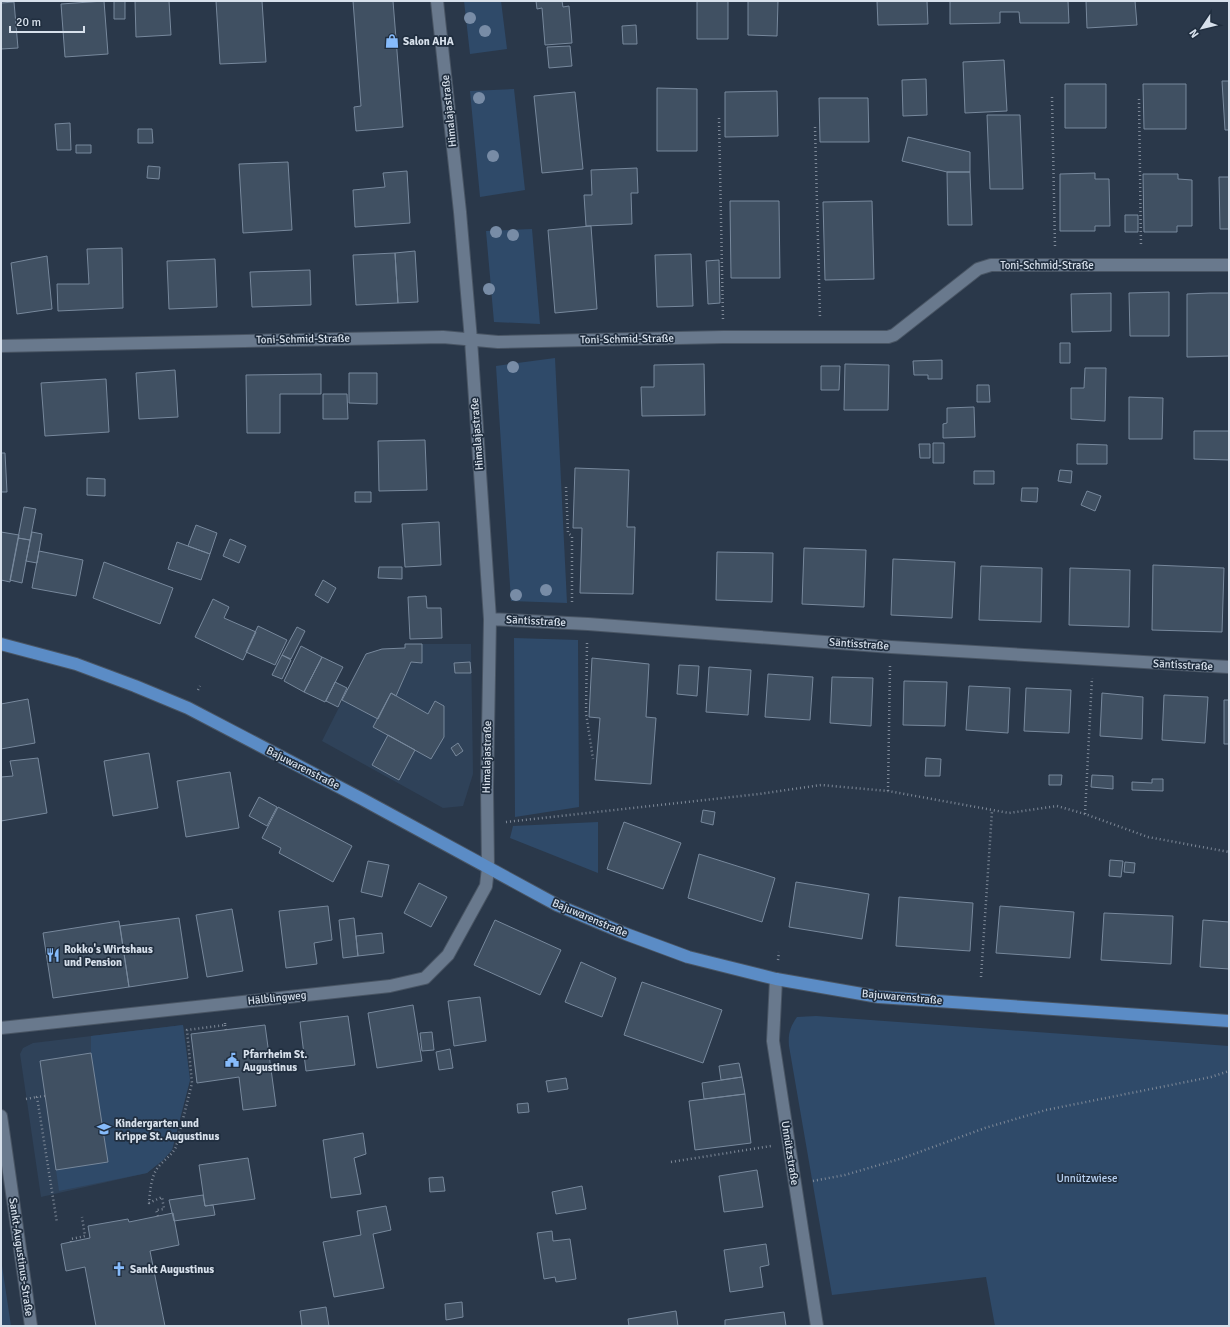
<svg xmlns="http://www.w3.org/2000/svg" width="1230" height="1327" viewBox="0 0 1230 1327" font-family="Signika,sans-serif">
	<style>
		.built { fill: #2f4259 }
		.green { fill: #2f4a69 }
		.building { fill: #405062; stroke: #77889c }
		.lines { fill: none; stroke-linecap: round; stroke-linejoin: round }
		.minor-casing { stroke: #495564; stroke-width: 14 }
		.major-casing { stroke: #495564; stroke-width: 14 }
		.path { stroke: #7e8998; stroke-width: 2.5; stroke-dasharray: 1 3; stroke-linecap: butt }
		.minor { stroke: #69798d; stroke-width: 12 }
		.major { stroke: #5b8cc6; stroke-width: 12 }
		.tree { fill: #788ca6 }
		.labels { text-anchor: middle; dominant-baseline: central; stroke-width: 3.5; stroke-linejoin: round; paint-order: stroke }
		.poi-label { font-size: 11px; font-weight: bold; fill: #d7e0eb; stroke: #202e3f; text-anchor: start }
		.street-label { font-size: 11px; fill: #d7e0eb; stroke: #202e3f }
		.park-label { font-size: 11px; fill: #b8d1f1; stroke: #202e3f }
	</style>
	<rect width="100%" height="100%" fill="#2a384a"/>
	<!-- built -->
	<path class="built" d="M405,644H471L473,774L463,806L443,808L322,741L366,654L382,649L405,648Z
		M183,1025L190,1080L172,1150L163,1160L147,1173L41,1197L20,1054L23,1048L33,1043Z"/>
	<!-- green -->
	<path class="green" d="M464,1H501L507,49L470,54Z
		M514,89L525,190L480,197L470,91Z
		M532,229L540,324L494,322L486,231Z
		M555,358L567,603L511,601L496,366Z
		M514,638L578,640L579,807L515,817Z
		M598,822V873L510,838L513,826Z
		M816,1016L1229,1046V1326H995L986,1277L832,1295L789,1046C788,1034 790,1027 797,1017Z
		M183,1025L190,1080L172,1150L163,1160L147,1173L59,1191L56,1170L108,1162L91,1053V1036Z
		M1,1259L11,1326H1Z"/>
	<!-- building -->
	<path class="building" d="M104,1L108,54L65,57L61,4Z
		M114,1H125V19H114Z
		M135,1H169L171,35L136,37Z
		M216,1H262L266,62L220,64Z
		M353,1H393L403,127L356,131L354,107L361,106Z
		M536,1H562L563,7L569,6L572,43L545,45L542,8L537,9Z
		M697,1H728V39H697Z
		M748,1H778L777,36L748,35Z
		M877,1H927L928,24L878,25Z
		M950,1H1068L1069,23H1020L1019,12H1000V23L950,24Z
		M1086,1H1135L1137,25L1087,28Z
		M14,2L18,48L1,49V3Z
		M636,25L637,44H623L622,26Z
		M570,46L572,66L549,68L547,47Z
		M1004,60L1007,111L965,113L963,62Z
		M926,79L927,115L903,116L902,80Z
		M1222,81H1229V130H1225Z
		M1065,84H1106V128H1065Z
		M1143,84H1186V129H1144Z
		M657,88L697,89V151H657Z
		M777,91L778,136L725,137V92Z
		M575,92L583,169L542,173L534,96Z
		M819,98H868L869,142H820Z
		M987,115H1020L1023,189H990Z
		M70,123L71,150H57L55,124Z
		M138,129H152L153,143H138Z
		M908,137L970,152V172H947L902,161Z
		M76,145H91V153H76Z
		M288,162L292,230L243,233L239,164Z
		M148,166L160,167L159,179L147,178Z
		M637,168L638,193H631L632,224L586,226L584,195H592L591,170Z
		M407,171L410,223L355,227L353,190L385,187L383,173Z
		M947,172H970L972,225H948Z
		M1095,173V179H1109L1110,226H1095V231H1060V174Z
		M1143,174H1178V179L1192,180V226H1177V232H1144Z
		M1219,177H1229V229H1220Z
		M730,201H779L780,278H731Z
		M872,201L874,279L825,280L823,202Z
		M1125,215H1138V232H1125Z
		M591,226L597,309L555,313L548,230Z
		M122,248L123,308L58,311L57,284H89L87,249Z
		M415,251L418,302L398,303L395,253Z
		M395,253L398,303L356,305L353,255Z
		M691,254L693,306L657,307L655,255Z
		M47,256L52,309L17,314L11,263Z
		M215,259L217,307L169,309L167,261Z
		M719,260L720,303L708,304L706,261Z
		M310,270L311,305L252,307L250,272Z
		M1169,292V336H1130L1129,293Z
		M1111,293V331L1072,332L1071,294Z
		M1210,293H1229V356L1187,357V294Z
		M1060,343H1070V363H1060Z
		M942,360V379H928V375H914L913,361Z
		M704,364L705,415L642,416L641,387H654V365Z
		M845,364L889,365L888,410H844Z
		M821,366H840L839,390H821Z
		M1085,368H1106L1105,421L1071,419V388H1084Z
		M175,370L178,417L139,419L136,373Z
		M349,373H377V404L349,403Z
		M321,374V394H280V433H247L246,375Z
		M106,379L109,432L45,436L41,383Z
		M977,385H989L990,402H977Z
		M323,394H347L348,419H323Z
		M1129,397L1163,398L1162,439H1129Z
		M974,407L975,437L943,438V424L947,423V408Z
		M1194,431H1229V460L1194,459Z
		M425,440L427,490L379,491L378,441Z
		M933,443H944V463H933Z
		M919,444H930V458H920Z
		M1077,444L1107,445V464H1077Z
		M1,453H5L7,492H1Z
		M575,468L629,470L627,527H635L633,594L580,593L582,528H573Z
		M1060,470L1072,471L1071,483L1058,481Z
		M974,471H994V484H974Z
		M87,478L105,479V496L87,495Z
		M1022,488H1038L1037,502L1021,501Z
		M1087,491L1101,496L1095,511L1081,505Z
		M355,492H371V502H355Z
		M24,507L36,509L30,540L18,538Z
		M439,522L441,565L405,567L402,524Z
		M196,525L217,533L210,554L188,546Z
		M1,532L19,535L10,582L1,580Z
		M32,532L42,534L37,563L26,561Z
		M18,538L30,540L22,583L10,580Z
		M230,539L246,546L239,563L223,556Z
		M177,542L210,554L201,580L168,569Z
		M804,548L866,550L864,607L802,604Z
		M39,551L83,560L76,596L32,588Z
		M717,552L773,553L772,602L716,600Z
		M893,559L955,562L952,618L891,615Z
		M104,562L173,588L160,624L93,598Z
		M1153,565L1224,568L1222,632L1152,630Z
		M981,566L1042,568L1041,622L979,620Z
		M379,567H402V579L378,578Z
		M1070,568L1130,570L1129,627L1069,625Z
		M323,580L336,588L328,603L315,595Z
		M426,596L427,608H441L442,638L410,639L408,597Z
		M213,599L229,607L224,618L256,632L243,660L195,637Z
		M258,626L287,640L275,665L246,652Z
		M297,627L305,631L291,659L282,655Z
		M405,644H422V663L411,662L396,696L391,693L378,719L342,700L366,654L382,649L405,648Z
		M301,646L322,657L304,692L284,681Z
		M282,655L291,660L282,679L272,675Z
		M322,657L343,667L325,702L304,692Z
		M592,658L649,664L646,717L656,718L651,784L595,780L600,718L589,717Z
		M470,662L471,673H455L454,663Z
		M679,665L699,666L697,696L677,694Z
		M709,667L751,670L748,715L706,712Z
		M768,674L813,677L810,720L765,717Z
		M832,677L873,678L871,726L830,723Z
		M904,681L947,682L945,726L903,725Z
		M335,682L347,688L338,707L326,701Z
		M969,686L1010,688L1008,733L966,730Z
		M1026,688L1071,690L1069,733L1024,731Z
		M391,693L428,714L435,701L444,706V737L431,759L373,727Z
		M1102,693L1143,697L1142,739L1100,736Z
		M1164,695L1208,697L1205,743L1162,740Z
		M28,699L35,743L1,749V704Z
		M1224,700H1229V744H1224Z
		M388,735L415,750L399,780L372,765Z
		M458,743L463,751L456,756L451,748Z
		M149,753L158,808L113,816L104,761Z
		M38,758L47,813L1,821V777L13,776L10,761Z
		M926,758L941,759L940,776H925Z
		M230,772L239,828L186,837L177,781Z
		M1049,775H1062L1061,785H1049Z
		M1092,775L1113,776V789L1091,787Z
		M1152,779H1163V791L1132,790V782L1152,783Z
		M259,797L277,807L267,826L249,816Z
		M278,807L352,846L333,882L279,853L281,848L262,838Z
		M703,810L715,812L713,825L701,822Z
		M624,822L681,843L663,889L607,869Z
		M699,854L775,878L762,922L688,898Z
		M1110,860L1123,861L1121,877L1109,876Z
		M368,861L389,865L382,897L361,892Z
		M1125,862L1135,863L1134,873L1124,872Z
		M796,882L869,894L862,939L789,927Z
		M419,883L447,897L431,927L404,913Z
		M899,897L973,903L970,951L896,946Z
		M328,906L332,940L314,943L317,964L286,968L279,911Z
		M1000,906L1074,912L1070,958L996,953Z
		M232,909L243,971L207,977L196,915Z
		M1104,913L1173,916L1171,964L1101,960Z
		M179,918L188,978L129,987L120,926Z
		M354,918L358,956L343,958L339,920Z
		M495,920L561,950L540,995L474,965Z
		M1203,920L1229,922V969L1200,967Z
		M119,921L129,987L53,998L43,933Z
		M382,933L384,953L358,956L356,936Z
		M581,962L616,978L602,1017L565,1002Z
		M642,982L722,1010L703,1063L624,1035Z
		M480,997L486,1041L454,1046L448,1001Z
		M413,1005L422,1061L377,1068L368,1013Z
		M348,1016L355,1065L306,1071L300,1022Z
		M265,1025L276,1106L243,1110L239,1077L197,1083L191,1034Z
		M432,1032L434,1050L422,1051L420,1033Z
		M450,1049L453,1068L439,1070L436,1052Z
		M91,1053L108,1162L56,1170L40,1061Z
		M739,1063L742,1077L721,1080L719,1066Z
		M742,1077L745,1094L704,1099L702,1083Z
		M566,1078L568,1089L548,1092L546,1081Z
		M745,1094L751,1143L695,1150L689,1101Z
		M528,1103L529,1112L518,1113L517,1104Z
		M363,1133L366,1154L354,1158L361,1194L331,1198L323,1140Z
		M248,1158L255,1199L205,1206L199,1165Z
		M757,1170L763,1207L724,1212L719,1176Z
		M443,1177L445,1191L430,1192L429,1178Z
		M582,1186L586,1209L556,1214L552,1192Z
		M203,1195L205,1206L213,1205L215,1215L174,1221L169,1200Z
		M386,1206L391,1230L373,1234L384,1288L334,1297L323,1242L361,1235L357,1211Z
		M173,1213L179,1245L150,1251L165,1326H96L85,1267L66,1271L61,1244L90,1238L88,1226L128,1219L129,1222Z
		M552,1231L553,1241L570,1239L576,1279L556,1282L555,1277L544,1279L537,1233Z
		M766,1244L769,1265L760,1267L763,1287L730,1292L724,1250Z
		M462,1302L463,1317L446,1320L445,1304Z
		M326,1307L329,1326H302L300,1311Z
		M676,1311L678,1326H629L628,1319Z
		M784,1312L786,1326H725V1320Z"/>
	<g class="lines">
		<defs>
			<path id="minor" d="M1,346L443,337L498,342L723,337H888L894,335L978,269L991,265H1229
				M490,619L588,624L891,647L1229,667
				M776,979L773,1041L817,1326
				M1,1028L390,986L425,978L448,955L486,886L488,868L487,788L490,619L471,340L460,212L437,1
				M1,1116L31,1326"/>
			<path id="major" d="M1,644L76,664L135,686L188,708L362,799L557,905L626,934L688,957L776,979L879,997L1229,1021"/>
		</defs>
		<!-- minor casing -->
		<use href="#minor" class="minor-casing"/>
		<!-- major casing -->
		<use href="#major" class="major-casing"/>
		<!-- path -->
		<path class="path" d="M1052,97L1055,247
			M1139,99L1141,247
			M719,118L723,320
			M815,127L820,318
			M566,487L568,533L572,536V605
			M587,643L586,713L593,759
			M198,690L200,686
			M888,791L890,665
			M1085,814L1092,678
			M506,822L759,794L821,785L888,791L1009,813L1057,806L1085,814L1148,837L1229,852
			M778,960L779,952
			M981,977L992,811
			M225,1025L226,1030
			M45,1096L37,1097L57,1223
			M26,1099L37,1097
			M671,1162L771,1146
			M813,1181L845,1175L903,1158L985,1128L1046,1110L1211,1077L1229,1071
			M158,1216L156,1210L164,1209L162,1197L149,1203C150,1191 151,1175 159,1166C165,1159 172,1155 176,1147L192,1083L187,1030L225,1025V1021
			M71,1242V1239L85,1236L82,1217"/>
		<!-- minor -->
		<use href="#minor" class="minor"/>
		<!-- major -->
		<use href="#major" class="major"/>
	</g>
	<!-- trees -->
	<g class="tree">
		<circle cx="470" cy="18" r="6"/>
		<circle cx="485" cy="31" r="6"/>
		<circle cx="479" cy="98" r="6"/>
		<circle cx="493" cy="156" r="6"/>
		<circle cx="496" cy="232" r="6"/>
		<circle cx="513" cy="235" r="6"/>
		<circle cx="489" cy="289" r="6"/>
		<circle cx="513" cy="367" r="6"/>
		<circle cx="546" cy="590" r="6"/>
		<circle cx="516" cy="595" r="6"/>
	</g>
	<!-- icons -->
	<defs>
		<symbol id="shop-bare" viewBox="-9 -9 18 18"><path d="M-5-2.5h2.3a2.7 3.5 0 0 1 5.4 0H5L5.5 6h-11ZM-1.5-2.5h3a1.5 2.3 0 0 0-3 0Z" fill="#86bbfb" stroke="#202e3f" stroke-width="2.5" paint-order="stroke"/></symbol>
		<symbol id="restaurant-bare" viewBox="-9 -9 18 18"><path d="M-5-6h1v4h1v-4h1v4h1v-4h1v5L-1.5 .5V6h-2V.5L-5-1ZM5-6V6H3V1.5H1.5Q1.5-4 5-6Z" fill="#86bbfb" stroke="#202e3f" stroke-width="2.5" paint-order="stroke"/></symbol>
		<symbol id="civic-bare" viewBox="-9 -9 18 18"><path d="M-.6-6.5H3V-4.5H.6V-3L4-1V1h2V6H-6V1h2V-1L-.6-3ZM-1.2 2.5V6h2.4V2.5Z" fill="#86bbfb" stroke="#202e3f" stroke-width="2.5" paint-order="stroke"/></symbol>
		<symbol id="school-bare" viewBox="-9 -9 18 18"><path d="M0-5L7-2L0 1L-7-2ZM-4 1L0 2.5L4 1V4Q0 6-4 4Z" fill="#86bbfb" stroke="#202e3f" stroke-width="2.5" paint-order="stroke"/></symbol>
		<symbol id="church-bare" viewBox="-9 -9 18 18"><path d="M-1.2-6h2.4v3.5h3.3v2.4h-3.3V6h-2.4V-.1h-3.3v-2.4h3.3Z" fill="#86bbfb" stroke="#202e3f" stroke-width="2.5" paint-order="stroke"/></symbol>
	</defs>
	<g fill-rule="evenodd">
		<use href="#shop-bare" x="382" y="31" width="20" height="20"/>
		<use href="#restaurant-bare" x="43" y="945" width="20" height="20"/>
		<use href="#civic-bare" x="222" y="1050" width="20" height="20"/>
		<use href="#school-bare" x="94" y="1119" width="20" height="20"/>
		<use href="#church-bare" x="109" y="1259" width="20" height="20"/>
	</g>
	<g class="labels">
		<!-- poi labels -->
		<g class="poi-label">
			<text x="403" y="41">Salon AHA</text>
			<text x="64" y="949">Rokko's Wirtshaus<tspan x="64" dy="13">und Pension</tspan></text>
			<text x="243" y="1054">Pfarrheim St.<tspan x="243" dy="13">Augustinus</tspan></text>
			<text x="115" y="1123">Kindergarten und<tspan x="115" dy="13">Krippe St. Augustinus</tspan></text>
			<text x="130" y="1269">Sankt Augustinus</text>
		</g>
		<!-- street labels -->
		<g class="street-label">
			<text transform="translate(449 111) rotate(-96)">Himalajastraße</text>
			<text x="1047" y="265">Toni-Schmid-Straße</text>
			<text transform="translate(303 339) rotate(-1)">Toni-Schmid-Straße</text>
			<text transform="translate(627 339) rotate(-1)">Toni-Schmid-Straße</text>
			<text transform="translate(477 434) rotate(-94)">Himalajastraße</text>
			<text transform="translate(536 621) rotate(3)">Säntisstraße</text>
			<text transform="translate(859 644) rotate(4)">Säntisstraße</text>
			<text transform="translate(1183 665) rotate(3)">Säntisstraße</text>
			<text transform="translate(487 757) rotate(-89)">Himalajastraße</text>
			<text transform="translate(303 768) rotate(27)">Bajuwarenstraße</text>
			<text transform="translate(590 918) rotate(23)">Bajuwarenstraße</text>
			<text transform="translate(902 997) rotate(5)">Bajuwarenstraße</text>
			<text transform="translate(277 998) rotate(-6)">Hälblingweg</text>
			<text transform="translate(790 1153) rotate(81)">Unnützstraße</text>
			<text transform="translate(21 1257) rotate(82)">Sankt-Augustinus-Straße</text>
		</g>
		<!-- park labels -->
		<g class="park-label">
			<text x="1087" y="1178">Unnützwiese</text>
		</g>
	</g>
	<!-- border -->
	<rect width="1230" height="1327" fill="none" stroke="#d7e0eb" stroke-width="4"/>
	<!-- north arrow -->
	<g transform="translate(1202 28) rotate(235)" stroke="#202e3f" stroke-width="3" paint-order="stroke">
	<path d="M0-3L7 15L0 10L-7 15Z" fill="#d7e0eb"/>
	<text y="-6" font-size="11" font-weight="bold" text-anchor="middle" fill="#d7e0eb">N</text>
	</g>
	<!-- scale -->
	<path d="M10 26v6h74v-6" fill="none" stroke="#d7e0eb" stroke-width="2"/>
	<text x="16" y="26" font-size="12" fill="#d7e0eb" stroke="#202e3f" stroke-width="3" paint-order="stroke">20 m</text>
</svg>
